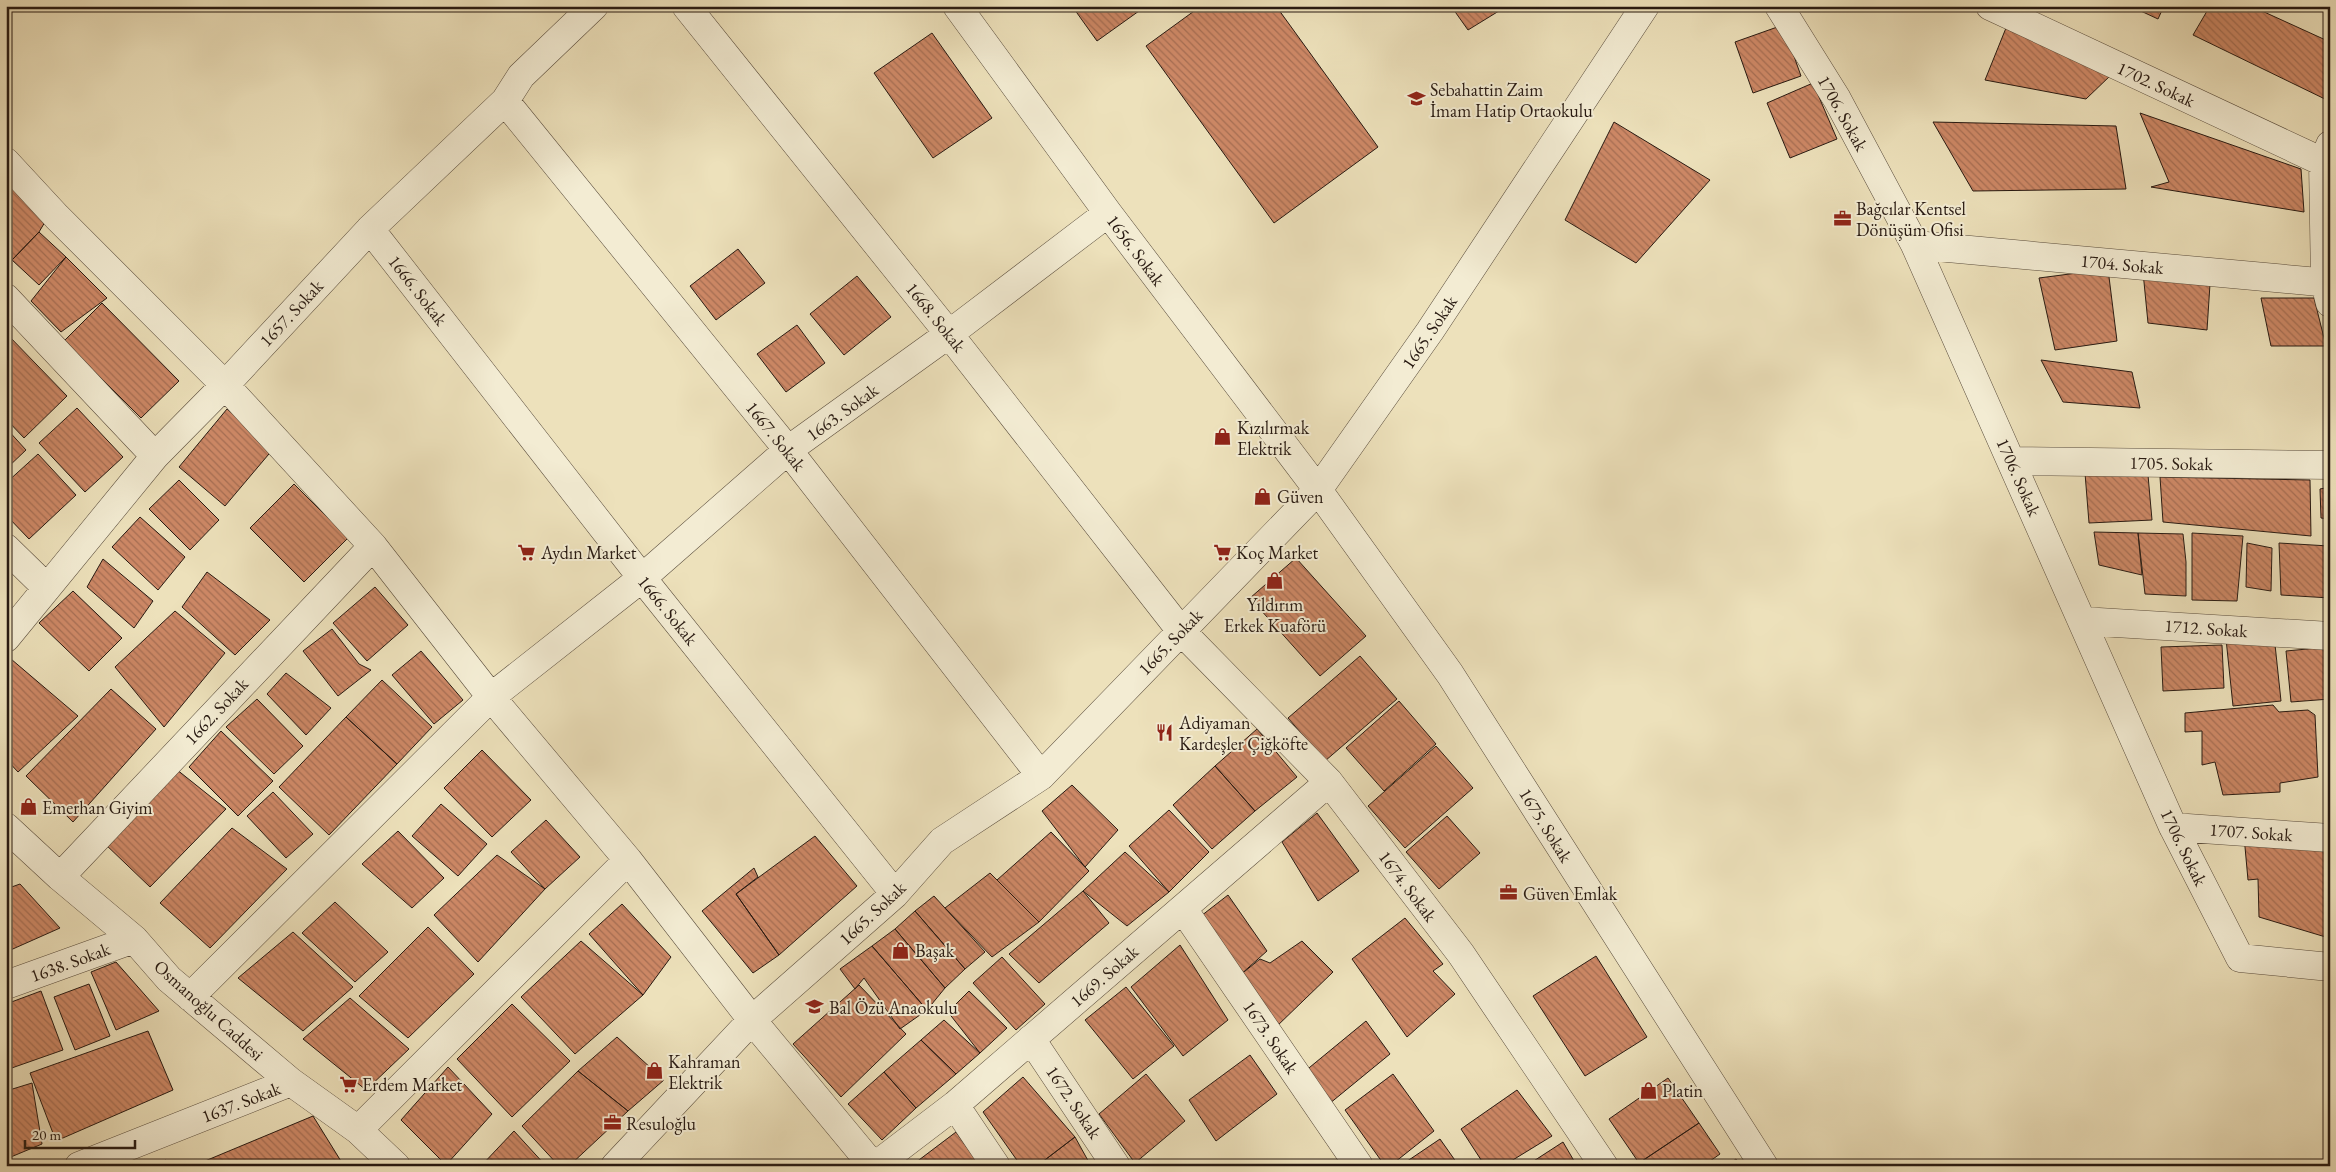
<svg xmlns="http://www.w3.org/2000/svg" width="2336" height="1172" viewBox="0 0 2336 1172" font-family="'EB Garamond',serif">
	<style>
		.building { fill: url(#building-back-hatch); stroke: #281a12 }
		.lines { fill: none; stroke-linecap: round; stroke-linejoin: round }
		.street-casing { stroke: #594c3c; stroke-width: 29 }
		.street { stroke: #f3ecd3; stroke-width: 28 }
		.labels { text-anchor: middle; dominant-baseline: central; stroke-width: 4; stroke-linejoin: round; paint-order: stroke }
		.street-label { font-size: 18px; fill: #281a12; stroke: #f3ecd3 }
		.poi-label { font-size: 18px; fill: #281a12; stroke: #f3ecd3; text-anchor: start }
	</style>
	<defs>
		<pattern id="building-back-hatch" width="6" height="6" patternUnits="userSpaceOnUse" patternTransform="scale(1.25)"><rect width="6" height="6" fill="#cd8866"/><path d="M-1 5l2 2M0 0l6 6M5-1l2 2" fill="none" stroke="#a66e53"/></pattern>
	</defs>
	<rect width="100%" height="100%" fill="#ede1bb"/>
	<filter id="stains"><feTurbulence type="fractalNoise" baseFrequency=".004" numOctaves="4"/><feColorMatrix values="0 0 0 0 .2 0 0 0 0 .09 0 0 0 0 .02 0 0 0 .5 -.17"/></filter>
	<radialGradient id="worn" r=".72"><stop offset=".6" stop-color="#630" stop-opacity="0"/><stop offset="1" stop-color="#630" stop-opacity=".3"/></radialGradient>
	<!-- building -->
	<path class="building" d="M1072,6H1146L1097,41Z
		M1201,6H1276L1378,147L1274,223L1146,46Z
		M1451,6H1507L1468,30Z
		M2130,6H2164L2158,19Z
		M2210,6H2251L2330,42V94L2327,100L2193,35Z
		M1783,25L1801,76L1753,93L1735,42Z
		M2006,28L2111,75L2086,99L1985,80Z
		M932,33L992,118L933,158L874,73Z
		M1813,83L1837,139L1790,158L1767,103Z
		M2140,113L2301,169L2304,212L2151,187L2169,182Z
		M1614,122L1710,180L1636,263L1565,220Z
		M1933,122L2116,126L2126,189L1973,191Z
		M6,178L45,222L39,232L12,260L8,272L6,270Z
		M39,232L66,257L39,285L12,260Z
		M738,249L765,283L716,320L690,286Z
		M66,257L107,298L61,332L31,301Z
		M2108,269L2117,341L2055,350L2039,278Z
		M2143,272L2210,284L2207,330L2148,323Z
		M857,276L891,317L844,355L810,314Z
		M2261,298H2314L2326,346H2271Z
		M102,303L179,381L141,418L64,341Z
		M797,325L825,363L786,392L757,354Z
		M6,333L67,396L24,438L6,419Z
		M2041,360L2132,372L2140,408L2063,402Z
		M77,408L123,457L85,492L39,443Z
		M227,409L274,448L225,506L179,467Z
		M6,428L26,450L6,469Z
		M38,454L76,495L29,539L6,515V483Z
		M2085,473L2148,475L2152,520L2089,523Z
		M2160,477L2310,480L2311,536L2163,522Z
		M179,480L219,520L190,550L149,509Z
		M294,484L348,538L304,582L250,528Z
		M2330,487V519L2321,518L2320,489Z
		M140,517L185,557L158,590L112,547Z
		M2094,532L2138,533L2142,575L2099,565Z
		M2138,533L2183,534L2186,562V596L2145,594Z
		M2192,533L2243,536L2237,601L2192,600Z
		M2247,543L2272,548L2271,591L2246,587Z
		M2279,543L2329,546L2330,598L2281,595Z
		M1296,558L1366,636L1320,676L1250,598Z
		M103,559L153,601L134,628L87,587Z
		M207,572L270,620L235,655L182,607Z
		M375,587L408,625L367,661L333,623Z
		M73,591L122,638L89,671L39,623Z
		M175,611L225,653L164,727L115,667Z
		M332,629L359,664L371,670L338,696L303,651Z
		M2274,635L2281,701L2233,706L2226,639Z
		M2222,645L2224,688L2163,691L2161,647Z
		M2328,647L2330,699L2291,702L2286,651Z
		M421,651L463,700L434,724L392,675Z
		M1360,656L1397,699L1325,761L1288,718Z
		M11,659L78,716L18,772L6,759V666Z
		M286,673L331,708L306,735L267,694Z
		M382,680L432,727L397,764L346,717Z
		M111,689L156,729L73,822L26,776Z
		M257,699L303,746L274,774L226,727Z
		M1399,701L1436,744L1384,791L1346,748Z
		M2273,705L2279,712L2308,710L2315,715L2318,777L2280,783V792L2223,795L2215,762L2202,765V731L2185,732V713Z
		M346,717L397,764L329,835L279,787Z
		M1257,729L1297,777L1255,811L1215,766Z
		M221,731L273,781L238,816L189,767Z
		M1436,746L1473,788L1405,848L1368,806Z
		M482,750L531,800L492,837L444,788Z
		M1215,766L1255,811L1212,849L1173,805Z
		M176,769L226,809L150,887L103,842Z
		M1072,785L1118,830L1085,867L1042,811Z
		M273,792L313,834L286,858L247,816Z
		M441,804L487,844L458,876L412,836Z
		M1169,810L1209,852L1169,892L1129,846Z
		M1317,813L1359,871L1318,901L1282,842Z
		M1447,816L1480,853L1439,889L1406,852Z
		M546,820L580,857L545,889L511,852Z
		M232,828L287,869L210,948L160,903Z
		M398,831L444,878L412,908L362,864Z
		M1051,832L1089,871L1039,922L997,880Z
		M815,836L857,886L779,955L736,894Z
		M2244,836L2326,847L2329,938L2259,917L2258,879L2248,880Z
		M1125,852L1169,892L1127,926L1083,891Z
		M497,855L545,889L478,962L434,915Z
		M754,868L758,877L736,894L779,955L753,973L702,911Z
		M990,873L1039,922L992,957L945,908Z
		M20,884L60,928L6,952V889Z
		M1083,891L1109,923L1039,983L1009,954Z
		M1228,895L1267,951L1239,976L1192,923Z
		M934,896L985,952L965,969L915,911Z
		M335,902L388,952L355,982L302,933Z
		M622,904L671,957L643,995L589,934Z
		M915,911L965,969L945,988L895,929Z
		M1405,918L1443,964L1433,971L1455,994L1407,1037L1352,959Z
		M428,927L474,974L408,1038L359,996Z
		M895,929L945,988L927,1010L872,946Z
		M293,932L353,987L303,1031L238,978Z
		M581,941L643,995L575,1054L521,997Z
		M1302,941L1333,972L1275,1028L1239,976L1260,959L1270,963Z
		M1180,945L1228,1020L1183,1056L1131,987Z
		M872,946L927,1010L900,1029L864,978L855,989L840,969Z
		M1596,956L1647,1037L1585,1076L1533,996Z
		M1002,957L1045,1004L1016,1030L973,983Z
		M116,962L159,1011L116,1030L91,972Z
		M89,984L110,1036L75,1050L54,997Z
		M859,985L906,1034L841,1097L793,1044Z
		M1126,987L1174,1046L1133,1079L1085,1020Z
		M41,991L63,1050L6,1070V1004Z
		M969,991L1007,1028L980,1053L948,1012Z
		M350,998L409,1049L366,1090L303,1039Z
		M512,1004L570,1061L512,1117L457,1059Z
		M944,1020L980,1053L956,1074L921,1040Z
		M1366,1021L1390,1054L1329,1104L1304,1072Z
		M148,1031L173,1090L56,1141L30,1073Z
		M617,1037L664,1080L628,1111L578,1071Z
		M921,1040L956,1074L916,1108L884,1072Z
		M1250,1055L1277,1094L1216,1141L1189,1100Z
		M448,1067L492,1114L446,1165L401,1120Z
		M578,1071L628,1111L569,1166H559L522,1126Z
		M884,1072L916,1108L882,1140L848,1104Z
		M1146,1074L1185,1121L1135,1163L1099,1114Z
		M1393,1074L1434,1131L1390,1166H1385L1345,1110Z
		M1023,1077L1075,1137L1037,1166H1021L983,1112Z
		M1668,1078L1699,1123L1639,1163L1609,1119Z
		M32,1083L42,1144L6,1159V1091Z
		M1517,1090L1552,1136L1503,1166H1485L1461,1129Z
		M313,1116L344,1166H193Z
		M1699,1123L1720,1154L1703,1166H1640L1639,1163Z
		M514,1131L546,1166H481Z
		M956,1132L980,1166H911Z
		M1075,1137L1091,1166H1037Z
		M1440,1139L1459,1166H1400Z
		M1563,1142L1577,1166H1526Z
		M1736,1159L1742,1166H1726Z
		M166,1160L168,1166H150Z"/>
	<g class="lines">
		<defs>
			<path id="street" d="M686,6L949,334L1181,631L1329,782L1461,954L1604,1166
				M957,6L1108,213L1318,490L1450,674L1764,1166
				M1779,6L1837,99L1915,245L2173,827L2240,958L2330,967
				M1990,6L2323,162
				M505,101L788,450L1041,776
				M2330,145L2323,162L2325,283L2330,303
				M6,162L57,217L225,385L373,546L491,697L628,860L752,1020L873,1166
				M370,229L642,578L895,894
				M1915,245L2330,283
				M6,298L155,456
				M2012,461L2330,465
				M6,548L47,588
				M2082,621L2330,636
				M6,638L155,456L225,385L370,229L505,101L521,76L594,6
				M6,827L60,877L134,939L169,979L291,1082L358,1130L396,1166
				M2173,827L2330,838
				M60,877L373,546
				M1183,909L1359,1166
				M6,985L134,939
				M190,997L491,697L642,578L788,450L949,334L1108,213
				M1031,1039L1116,1166
				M955,1105L996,1166
				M358,1130L628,860
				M79,1166L291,1082
				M615,1166L752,1020L895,894L942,841L1041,776L1318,490L1430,331L1645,6
				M875,1166L955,1105L1329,782"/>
		</defs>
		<!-- street casing -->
		<use href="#street" class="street-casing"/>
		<!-- street -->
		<use href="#street" class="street"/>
	</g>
	<!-- icons -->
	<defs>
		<symbol id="school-bare" viewBox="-9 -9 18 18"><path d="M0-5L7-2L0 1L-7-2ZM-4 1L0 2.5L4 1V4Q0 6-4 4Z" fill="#8f2418" stroke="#f3ecd3" stroke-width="2.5" paint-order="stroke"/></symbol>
		<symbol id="office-bare" viewBox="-9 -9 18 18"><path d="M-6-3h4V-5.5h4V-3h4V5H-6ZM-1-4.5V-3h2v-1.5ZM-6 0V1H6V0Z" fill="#8f2418" stroke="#f3ecd3" stroke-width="2.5" paint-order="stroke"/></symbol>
		<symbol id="shop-bare" viewBox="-9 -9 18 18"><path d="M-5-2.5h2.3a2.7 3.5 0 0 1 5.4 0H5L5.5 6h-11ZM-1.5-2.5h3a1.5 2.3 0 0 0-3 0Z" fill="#8f2418" stroke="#f3ecd3" stroke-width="2.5" paint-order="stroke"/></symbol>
		<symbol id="supermarket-bare" viewBox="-9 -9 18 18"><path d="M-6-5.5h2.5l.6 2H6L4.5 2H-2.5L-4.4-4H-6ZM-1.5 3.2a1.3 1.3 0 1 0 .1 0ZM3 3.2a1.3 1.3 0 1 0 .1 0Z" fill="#8f2418" stroke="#f3ecd3" stroke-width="2.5" paint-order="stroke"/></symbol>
		<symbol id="restaurant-bare" viewBox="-9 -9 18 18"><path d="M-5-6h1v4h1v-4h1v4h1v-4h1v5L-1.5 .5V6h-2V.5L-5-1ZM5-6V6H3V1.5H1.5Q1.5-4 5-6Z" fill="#8f2418" stroke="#f3ecd3" stroke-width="2.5" paint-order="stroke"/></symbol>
	</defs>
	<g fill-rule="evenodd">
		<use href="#school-bare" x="1404" y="86" width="25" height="25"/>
		<use href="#office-bare" x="1830" y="206" width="25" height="25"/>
		<use href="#shop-bare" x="1210" y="424" width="25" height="25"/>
		<use href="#shop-bare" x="1250" y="484" width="25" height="25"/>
		<use href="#supermarket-bare" x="514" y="540" width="25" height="25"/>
		<use href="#supermarket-bare" x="1210" y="540" width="25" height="25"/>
		<use href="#shop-bare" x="1262" y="568" width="25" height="25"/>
		<use href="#restaurant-bare" x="1152" y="720" width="25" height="25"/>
		<use href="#shop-bare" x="16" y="794" width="25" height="25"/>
		<use href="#office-bare" x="1496" y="880" width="25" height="25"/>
		<use href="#shop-bare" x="888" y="938" width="25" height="25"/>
		<use href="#school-bare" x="802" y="994" width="25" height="25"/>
		<use href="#shop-bare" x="642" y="1058" width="25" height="25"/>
		<use href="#supermarket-bare" x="336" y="1072" width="25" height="25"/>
		<use href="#shop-bare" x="1636" y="1078" width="25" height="25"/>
		<use href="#office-bare" x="600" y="1110" width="25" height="25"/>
	</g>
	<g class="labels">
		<!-- street labels -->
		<g class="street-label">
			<text transform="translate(2156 84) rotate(25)">1702. Sokak</text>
			<text transform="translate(1843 113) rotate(61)">1706. Sokak</text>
			<text transform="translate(1136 250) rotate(53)">1656. Sokak</text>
			<text transform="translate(2122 264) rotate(5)">1704. Sokak</text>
			<text transform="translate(418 290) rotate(52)">1666. Sokak</text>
			<text transform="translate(291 313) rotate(-47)">1657. Sokak</text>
			<text transform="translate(936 317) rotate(51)">1668. Sokak</text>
			<text transform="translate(1429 332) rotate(-56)">1665. Sokak</text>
			<text transform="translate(842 412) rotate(-36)">1663. Sokak</text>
			<text transform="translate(776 436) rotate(51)">1667. Sokak</text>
			<text transform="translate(2171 463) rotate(1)">1705. Sokak</text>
			<text transform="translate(2019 477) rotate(66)">1706. Sokak</text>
			<text transform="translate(668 610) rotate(51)">1666. Sokak</text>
			<text transform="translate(2206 628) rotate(4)">1712. Sokak</text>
			<text transform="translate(1170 642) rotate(-46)">1665. Sokak</text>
			<text transform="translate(216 711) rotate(-47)">1662. Sokak</text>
			<text transform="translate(1546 825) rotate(58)">1675. Sokak</text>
			<text transform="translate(2251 832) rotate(4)">1707. Sokak</text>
			<text transform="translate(2184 847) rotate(64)">1706. Sokak</text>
			<text transform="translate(1408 886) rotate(53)">1674. Sokak</text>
			<text transform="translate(872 913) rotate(-43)">1665. Sokak</text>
			<text transform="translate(70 962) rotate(-20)">1638. Sokak</text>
			<text transform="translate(1104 976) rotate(-41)">1669. Sokak</text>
			<text transform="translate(209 1010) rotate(42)">Osmanoğlu Caddesi</text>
			<text transform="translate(1271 1037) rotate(56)">1673. Sokak</text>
			<text transform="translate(241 1102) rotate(-21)">1637. Sokak</text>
			<text transform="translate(1074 1102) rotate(56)">1672. Sokak</text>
		</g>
		<!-- poi labels -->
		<g class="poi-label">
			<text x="1430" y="89">Sebahattin Zaim<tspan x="1430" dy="21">İmam Hatip Ortaokulu</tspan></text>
			<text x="1856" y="208">Bağcılar Kentsel<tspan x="1856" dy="21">Dönüşüm Ofisi</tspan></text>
			<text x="1237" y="427">Kızılırmak<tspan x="1237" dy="21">Elektrik</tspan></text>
			<text x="1277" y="496">Güven</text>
			<text x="541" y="552">Aydın Market</text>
			<text x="1236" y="552">Koç Market</text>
			<text x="1275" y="604" text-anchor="middle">Yıldırım<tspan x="1275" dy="21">Erkek Kuaförü</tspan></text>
			<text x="1179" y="722">Adiyaman<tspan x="1179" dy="21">Kardeşler Çiğköfte</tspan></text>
			<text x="42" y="807">Emerhan Giyim</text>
			<text x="1523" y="893">Güven Emlak</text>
			<text x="915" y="950">Başak</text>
			<text x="829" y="1007">Bal Özü Anaokulu</text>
			<text x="668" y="1061">Kahraman<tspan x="668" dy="21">Elektrik</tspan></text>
			<text x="362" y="1084">Erdem Market</text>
			<text x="1662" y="1090">Platin</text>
			<text x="626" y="1123">Resuloğlu</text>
		</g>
	</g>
	<!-- margin -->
	<rect width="2336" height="1172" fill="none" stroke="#ede1bb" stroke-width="25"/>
	<rect x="8" y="8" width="2321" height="1157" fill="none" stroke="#281a12" stroke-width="2.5"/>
	<rect x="12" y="12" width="2311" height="1147" fill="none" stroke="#281a12"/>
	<!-- scale -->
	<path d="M25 1140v8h110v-8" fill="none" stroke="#281a12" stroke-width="2.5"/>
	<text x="32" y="1140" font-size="15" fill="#281a12" stroke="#f3ecd3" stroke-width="4" paint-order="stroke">20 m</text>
	<rect width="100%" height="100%" filter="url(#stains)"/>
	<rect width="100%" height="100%" fill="url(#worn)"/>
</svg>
